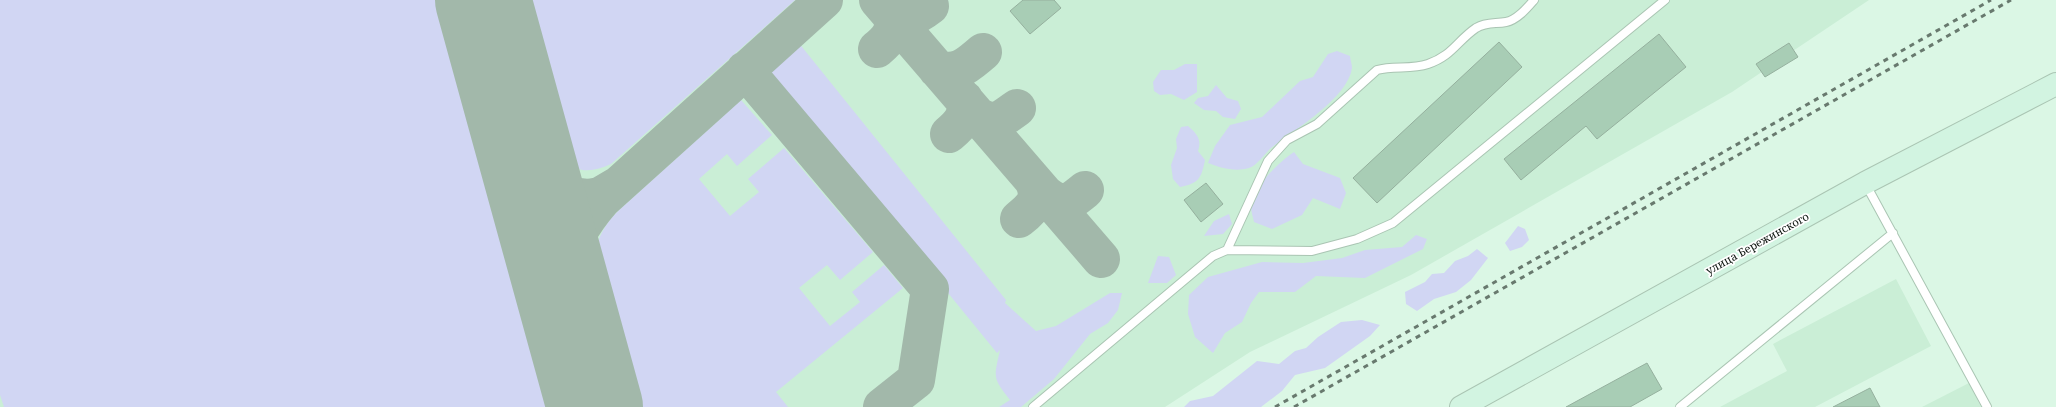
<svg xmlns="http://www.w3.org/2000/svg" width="2056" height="407" viewBox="0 0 2056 407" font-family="'Noto Serif',serif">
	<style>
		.built { fill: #caeed6 }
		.green { fill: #d1d6f3 }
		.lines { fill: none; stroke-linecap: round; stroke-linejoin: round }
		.taxiway { stroke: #a2b8aa; stroke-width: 38 }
		.runway { stroke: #a2b8aa; stroke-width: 96 }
		.building { fill: #a8cdb5; stroke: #95b09e }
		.lane-casing { stroke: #aac5b3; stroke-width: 10 }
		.secondary-casing { stroke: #aac5b3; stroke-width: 24 }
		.lane { stroke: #fff; stroke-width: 8 }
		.secondary { stroke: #d2f4e1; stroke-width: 22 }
		.rail { stroke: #68796e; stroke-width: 3; stroke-dasharray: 5 5; stroke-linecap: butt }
		.labels { text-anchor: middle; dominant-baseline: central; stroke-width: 3.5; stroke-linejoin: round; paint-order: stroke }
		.street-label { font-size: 11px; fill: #09120c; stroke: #fff }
	</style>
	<rect width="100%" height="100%" fill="#dbf7e5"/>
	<!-- built -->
	<path class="built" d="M0,0H1869L1732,92L1411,275L1250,352L1165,407H0Z
		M1896,279L1931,346L1815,407H1720L1787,371L1773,344Z
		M1969,383L1981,407H1922Z"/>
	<!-- green -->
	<path class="green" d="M0,0H447L558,407H4L0,395Z
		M521,0H795L611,164C594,172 575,175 564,157Z
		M798,42L1006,300L1005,303L1036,331L1056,326L1110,293H1122L1118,310L1108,323L1090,334L1054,379L1021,407H999L1010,400C992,377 994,378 1000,350L997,353L767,71Z
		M1337,51L1350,56C1350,59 1352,64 1352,68C1348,98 1294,130 1271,148C1265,153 1257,166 1249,168C1235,172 1221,168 1208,163L1215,146L1230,125L1262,117L1300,81L1313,77L1328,54Z
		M1185,64H1197V92L1184,100L1171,94L1160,95L1154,91L1153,82L1161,70H1174Z
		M1216,85L1227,98L1238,101L1241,109L1235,119L1223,117L1216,111L1204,110L1194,103L1198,98L1208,96Z
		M741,100L772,135L737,166L727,154L699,179L730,216L759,192L748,179L784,148L873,252L840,280L827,265L799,288L830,326L860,302L852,292L884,265L903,288L776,392L788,407H632L594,263C594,244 604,225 617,212Z
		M1188,126C1197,134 1202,139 1198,151L1205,160C1201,179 1199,183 1180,187L1173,179L1171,165L1177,148L1176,139L1181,127Z
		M1294,152L1303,164L1340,178L1346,193L1340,209L1313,198L1302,215L1272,229L1254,222C1253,217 1251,212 1251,206C1252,188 1280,161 1294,152Z
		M1229,214L1232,224L1223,234L1204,236L1214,221Z
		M1518,226L1525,229L1529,240L1522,247L1510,251L1505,243Z
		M1416,235L1427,239L1423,249L1365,278L1316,276L1295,292H1259L1251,303L1242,322L1225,333L1213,353L1195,337L1188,314L1189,295L1208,277L1262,262L1303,263L1342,258L1365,250L1402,247Z
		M1477,249L1488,258L1471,280L1456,292L1434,299L1417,311L1406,304L1405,292L1425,282L1432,274L1444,273L1455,261L1468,256Z
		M1158,256L1169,257L1176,275L1167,283H1148Z
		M1362,320L1380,325L1370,336L1325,368L1295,375L1282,391L1261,407H1184L1190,401L1213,396L1257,361L1279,364L1295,351L1306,348L1318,337L1341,322Z"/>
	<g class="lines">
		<!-- taxiway -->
		<path class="taxiway" d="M878,0L1101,259
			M891,15C908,21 917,16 930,6
			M877,49C888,40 897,31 891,15
			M937,69C959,75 967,65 983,52
			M745,70L930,289L916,380L882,407
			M978,116C995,126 1002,119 1017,108
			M949,134C961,124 969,115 964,99
			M527,161L539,178L564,195L589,198L600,196L617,186
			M1045,194C1063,208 1069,203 1085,190
			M1019,219C1034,207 1042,199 1033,180
			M559,277C569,247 581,224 602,200L824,0"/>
		<!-- runway -->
		<path class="runway" d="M483,0L595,407"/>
	</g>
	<!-- building -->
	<path class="building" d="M1023,0H1054L1061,8L1030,34L1010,11Z
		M1659,34L1686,67L1597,139L1586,126L1521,180L1504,159Z
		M1499,42L1522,67L1377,203L1353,178Z
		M1789,43L1798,57L1765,77L1756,64Z
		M1206,183L1223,204L1201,222L1184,200Z
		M1647,363L1662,389L1630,407H1566Z
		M1870,388L1880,407H1833Z"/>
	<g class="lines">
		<defs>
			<path id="lane" d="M1865,183L1987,407
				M1227,250L1312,251L1357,239L1393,223L1665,0
				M1033,407L1213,256L1227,250L1268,161L1287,140L1317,124L1377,70C1393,65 1411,70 1428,64C1452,56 1457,41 1476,28C1486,22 1495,24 1506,22C1517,20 1527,8 1534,0
				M1680,407L1893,233"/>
			<path id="secondary" d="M1461,407L1865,183L2056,84"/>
		</defs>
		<!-- lane casing -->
		<use href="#lane" class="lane-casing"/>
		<!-- secondary casing -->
		<use href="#secondary" class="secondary-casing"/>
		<!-- lane -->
		<use href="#lane" class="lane"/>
		<!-- secondary -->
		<use href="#secondary" class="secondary"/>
		<!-- rail -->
		<path class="rail" d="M1275,407L1991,0
			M1294,407L2011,0"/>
	</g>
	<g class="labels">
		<!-- street labels -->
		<g class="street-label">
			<text transform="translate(1757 243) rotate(-29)">улица Бережинского</text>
		</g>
	</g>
</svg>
